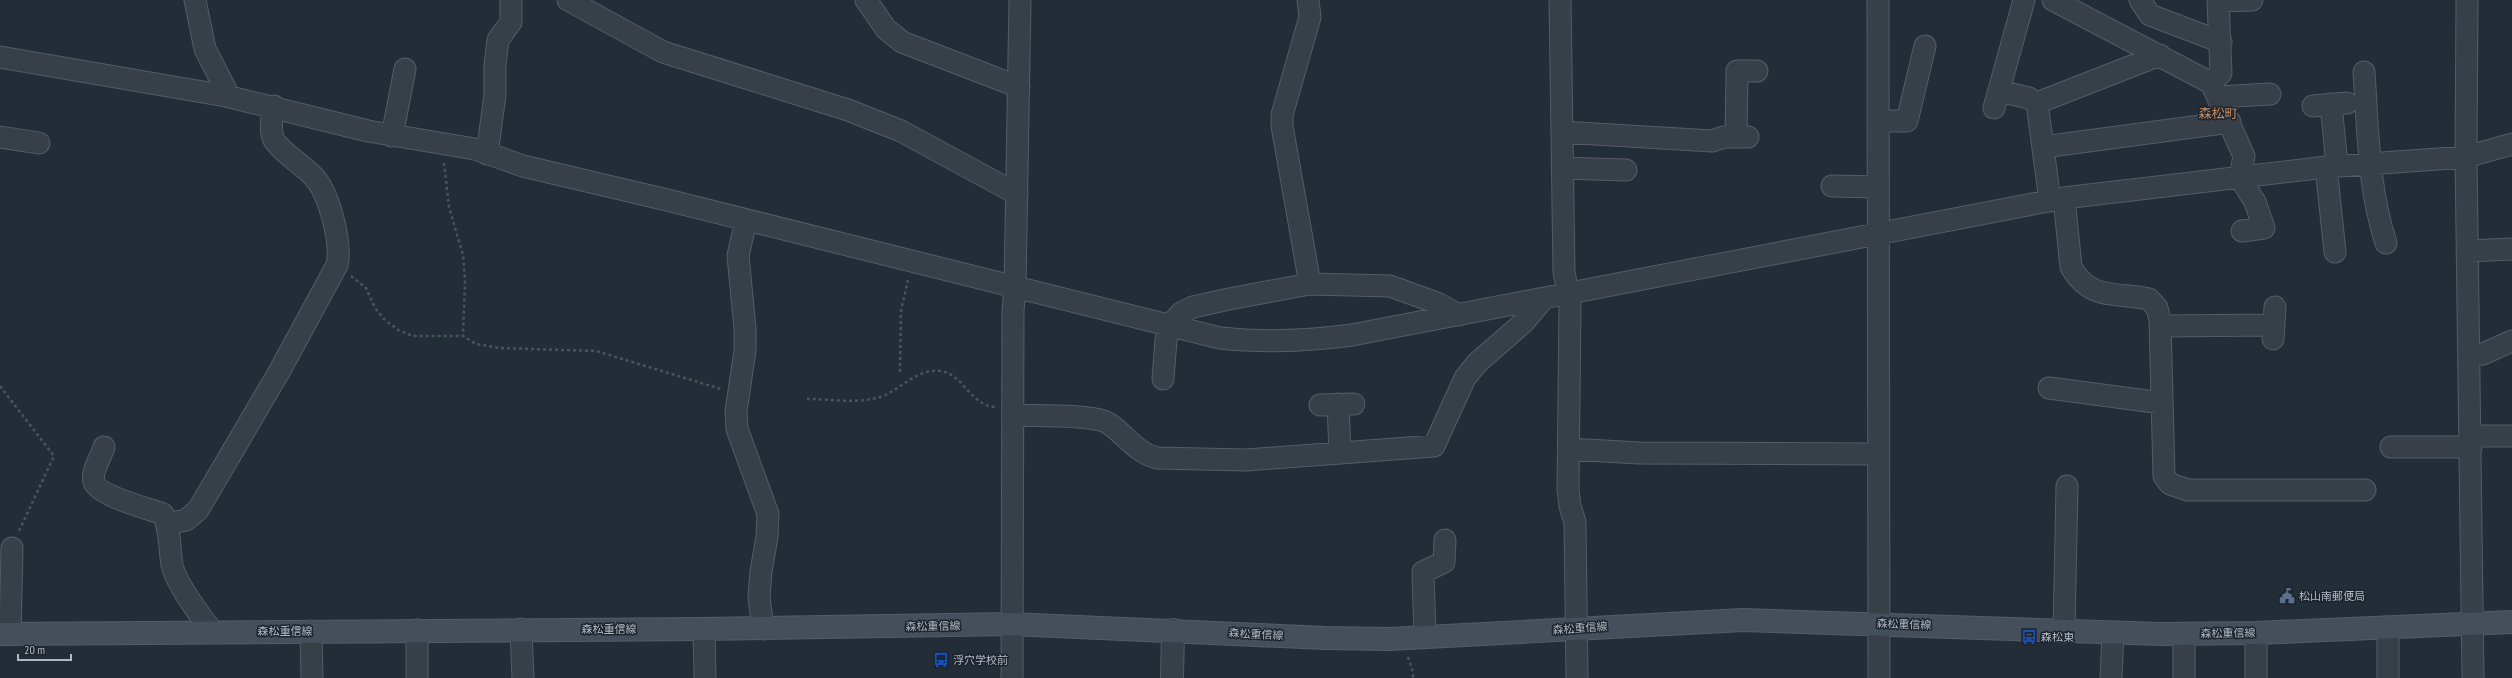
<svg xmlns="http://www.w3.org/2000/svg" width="2512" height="678" viewBox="0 0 2512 678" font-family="'PT Sans Narrow','Noto Sans JP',sans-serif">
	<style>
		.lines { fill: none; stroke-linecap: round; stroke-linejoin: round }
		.minor-casing { stroke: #555c66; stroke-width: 23 }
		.tertiary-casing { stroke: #555c66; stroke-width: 24 }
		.secondary-casing { stroke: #555c66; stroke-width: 24 }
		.path { stroke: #455658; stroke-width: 2.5; stroke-dasharray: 3 3; stroke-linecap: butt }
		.minor { stroke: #373f49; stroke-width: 21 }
		.tertiary { stroke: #373f49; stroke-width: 22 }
		.secondary { stroke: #454e5b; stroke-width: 22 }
		.labels { text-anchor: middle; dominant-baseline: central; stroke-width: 3; stroke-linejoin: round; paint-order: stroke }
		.poi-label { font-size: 11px; fill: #b2b9c5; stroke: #1c242d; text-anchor: start }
		.street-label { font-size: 11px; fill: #b2b9c5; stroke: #1c242d }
		.quarter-label { font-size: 13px; fill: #cb8f66; stroke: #1c242d }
	</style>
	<rect width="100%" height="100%" fill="#232d38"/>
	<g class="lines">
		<defs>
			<path id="minor" d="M195,0L205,49L225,88L226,96
				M568,0L663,52L848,110L901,131L1017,194
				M866,0L886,29L902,42L1019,87
				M1308,0L1310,17L1282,115V126L1310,284
				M1560,0L1564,272L1570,304L1568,489L1570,506L1575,522L1577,678
				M1878,0L1879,678
				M2053,0L2211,83L2244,156L2240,178L2255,202L2264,228L2242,231
				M2140,0L2150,15L2221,42
				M2467,0L2466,157L2473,678
				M2218,1L2252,0
				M0,57L226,96L368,131L475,149L523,166L667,200L1220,338C1265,343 1307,341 1352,335L2064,198L2326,167L2466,157L2512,144
				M2364,72C2368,130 2368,188 2386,243
				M2211,83L2221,73L2218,0
				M1999,91L2029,98L2037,103
				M2219,97L2270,94
				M2331,104L2337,166
				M2313,106L2347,103
				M1994,108L2024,0
				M1879,121H1907L1925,46
				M1562,132L1712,141L1724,137H1748
				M392,136L405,69
				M0,137L39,143
				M1736,137L1737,71H1757
				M2043,147L2230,122
				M487,154L495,95V65L498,40L511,22V0
				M2326,167L2335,252
				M1562,168L1626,170
				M1832,186L1878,187
				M2064,198L2071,267C2090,301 2117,292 2149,299L2157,308L2160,320L2164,476L2170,484L2188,490H2365
				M2050,201L2037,103L2160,55
				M746,220L738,256L745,328V351L736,411L737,429L768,514L767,537L761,571L759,597L763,629
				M2467,251L2512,249
				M2160,326L2274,325
				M2273,339L2275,307
				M2469,355L2483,354L2512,341
				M1163,379L1166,340L1170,325L1181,313L1193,307L1229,299L1310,284L1390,286L1437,303L1459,315
				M2049,388L2162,403
				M1338,404L1340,453
				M1320,405L1354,404
				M1013,415C1032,416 1094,414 1108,423C1125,434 1136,453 1157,458L1246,460L1434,446L1465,378L1477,363L1523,323L1544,298
				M2470,436H2512
				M104,447C101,457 91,472 94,482C99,496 149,509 163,514C171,531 169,548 172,565C176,584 200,615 212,631
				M2391,447H2471
				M1569,449L1639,453L1878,454
				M167,524L186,520L198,510L279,372L337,265C342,243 329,192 313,176C303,165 281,152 274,140C269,130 272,117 274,106
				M521,629L523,678
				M704,629L705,678
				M311,631L312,678
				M2064,632L2067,486
				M2256,633V678
				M10,634L12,548
				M1425,637L1423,572L1444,562L1445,540
				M417,678V630
				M1012,678L1013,311L1015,287L1020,0
				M2111,678L2113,633
				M2184,678V634
				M2388,678V627"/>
			<path id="tertiary" d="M1172,678L1173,630"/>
			<path id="secondary" d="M0,634L704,629L1012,624L1325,638L1389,639L1743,620L2160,634L2256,633L2512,622"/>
		</defs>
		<!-- minor casing -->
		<use href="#minor" class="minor-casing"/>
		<!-- tertiary casing -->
		<use href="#tertiary" class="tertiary-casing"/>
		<!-- secondary casing -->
		<use href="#secondary" class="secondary-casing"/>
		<!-- path -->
		<path class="path" d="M444,163L449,207L463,255L465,279L463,336
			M351,276L366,288L375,308L384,319L398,330L413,336H463L476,344L499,348L596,351L721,389
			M900,372L901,311L908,280
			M0,386L54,456L19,531
			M807,399C828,399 852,403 872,399C899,395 912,368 941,371C964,375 970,405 995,407
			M1408,657L1413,672V678"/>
		<!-- minor -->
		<use href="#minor" class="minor"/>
		<!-- tertiary -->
		<use href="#tertiary" class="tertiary"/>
		<!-- secondary -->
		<use href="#secondary" class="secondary"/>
	</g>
	<!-- icons -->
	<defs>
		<symbol id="civic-bare" viewBox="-9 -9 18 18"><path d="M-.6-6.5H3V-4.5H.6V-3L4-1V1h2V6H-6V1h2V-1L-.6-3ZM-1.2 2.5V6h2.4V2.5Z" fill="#5c6f8a" stroke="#1c242d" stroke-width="2.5" paint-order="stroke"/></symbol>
		<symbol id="bus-bare" viewBox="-9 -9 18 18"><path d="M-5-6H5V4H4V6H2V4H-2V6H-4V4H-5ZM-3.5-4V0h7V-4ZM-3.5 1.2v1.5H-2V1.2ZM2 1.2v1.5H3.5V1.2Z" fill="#1a4fb4" stroke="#1c242d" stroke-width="2.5" paint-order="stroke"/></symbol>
	</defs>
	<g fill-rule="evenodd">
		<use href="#civic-bare" x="2276" y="585" width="22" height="22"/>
		<use href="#bus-bare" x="2018" y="626" width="22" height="22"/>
		<use href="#bus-bare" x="930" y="649" width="22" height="22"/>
	</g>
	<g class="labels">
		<!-- poi labels -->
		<g class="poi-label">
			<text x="2299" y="596">松山南郵便局</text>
			<text x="2041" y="637">森松東</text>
			<text x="953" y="660">浮穴学校前</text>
		</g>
		<!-- street labels -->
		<g class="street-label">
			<text transform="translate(1904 624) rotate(2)">森松重信線</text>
			<text transform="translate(933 626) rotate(-1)">森松重信線</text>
			<text transform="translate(1580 628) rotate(-4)">森松重信線</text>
			<text x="609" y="629">森松重信線</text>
			<text x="285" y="631">森松重信線</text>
			<text transform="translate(2228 633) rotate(-1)">森松重信線</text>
			<text transform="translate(1256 634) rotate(3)">森松重信線</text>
		</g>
		<!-- quarter labels -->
		<g class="quarter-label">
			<text x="2218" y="113">森松町</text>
		</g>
	</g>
	<!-- scale -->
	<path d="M18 654v6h53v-6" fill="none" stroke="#b2b9c5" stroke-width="2"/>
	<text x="24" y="654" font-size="12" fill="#b2b9c5" stroke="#1c242d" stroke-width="3" paint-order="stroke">20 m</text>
</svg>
